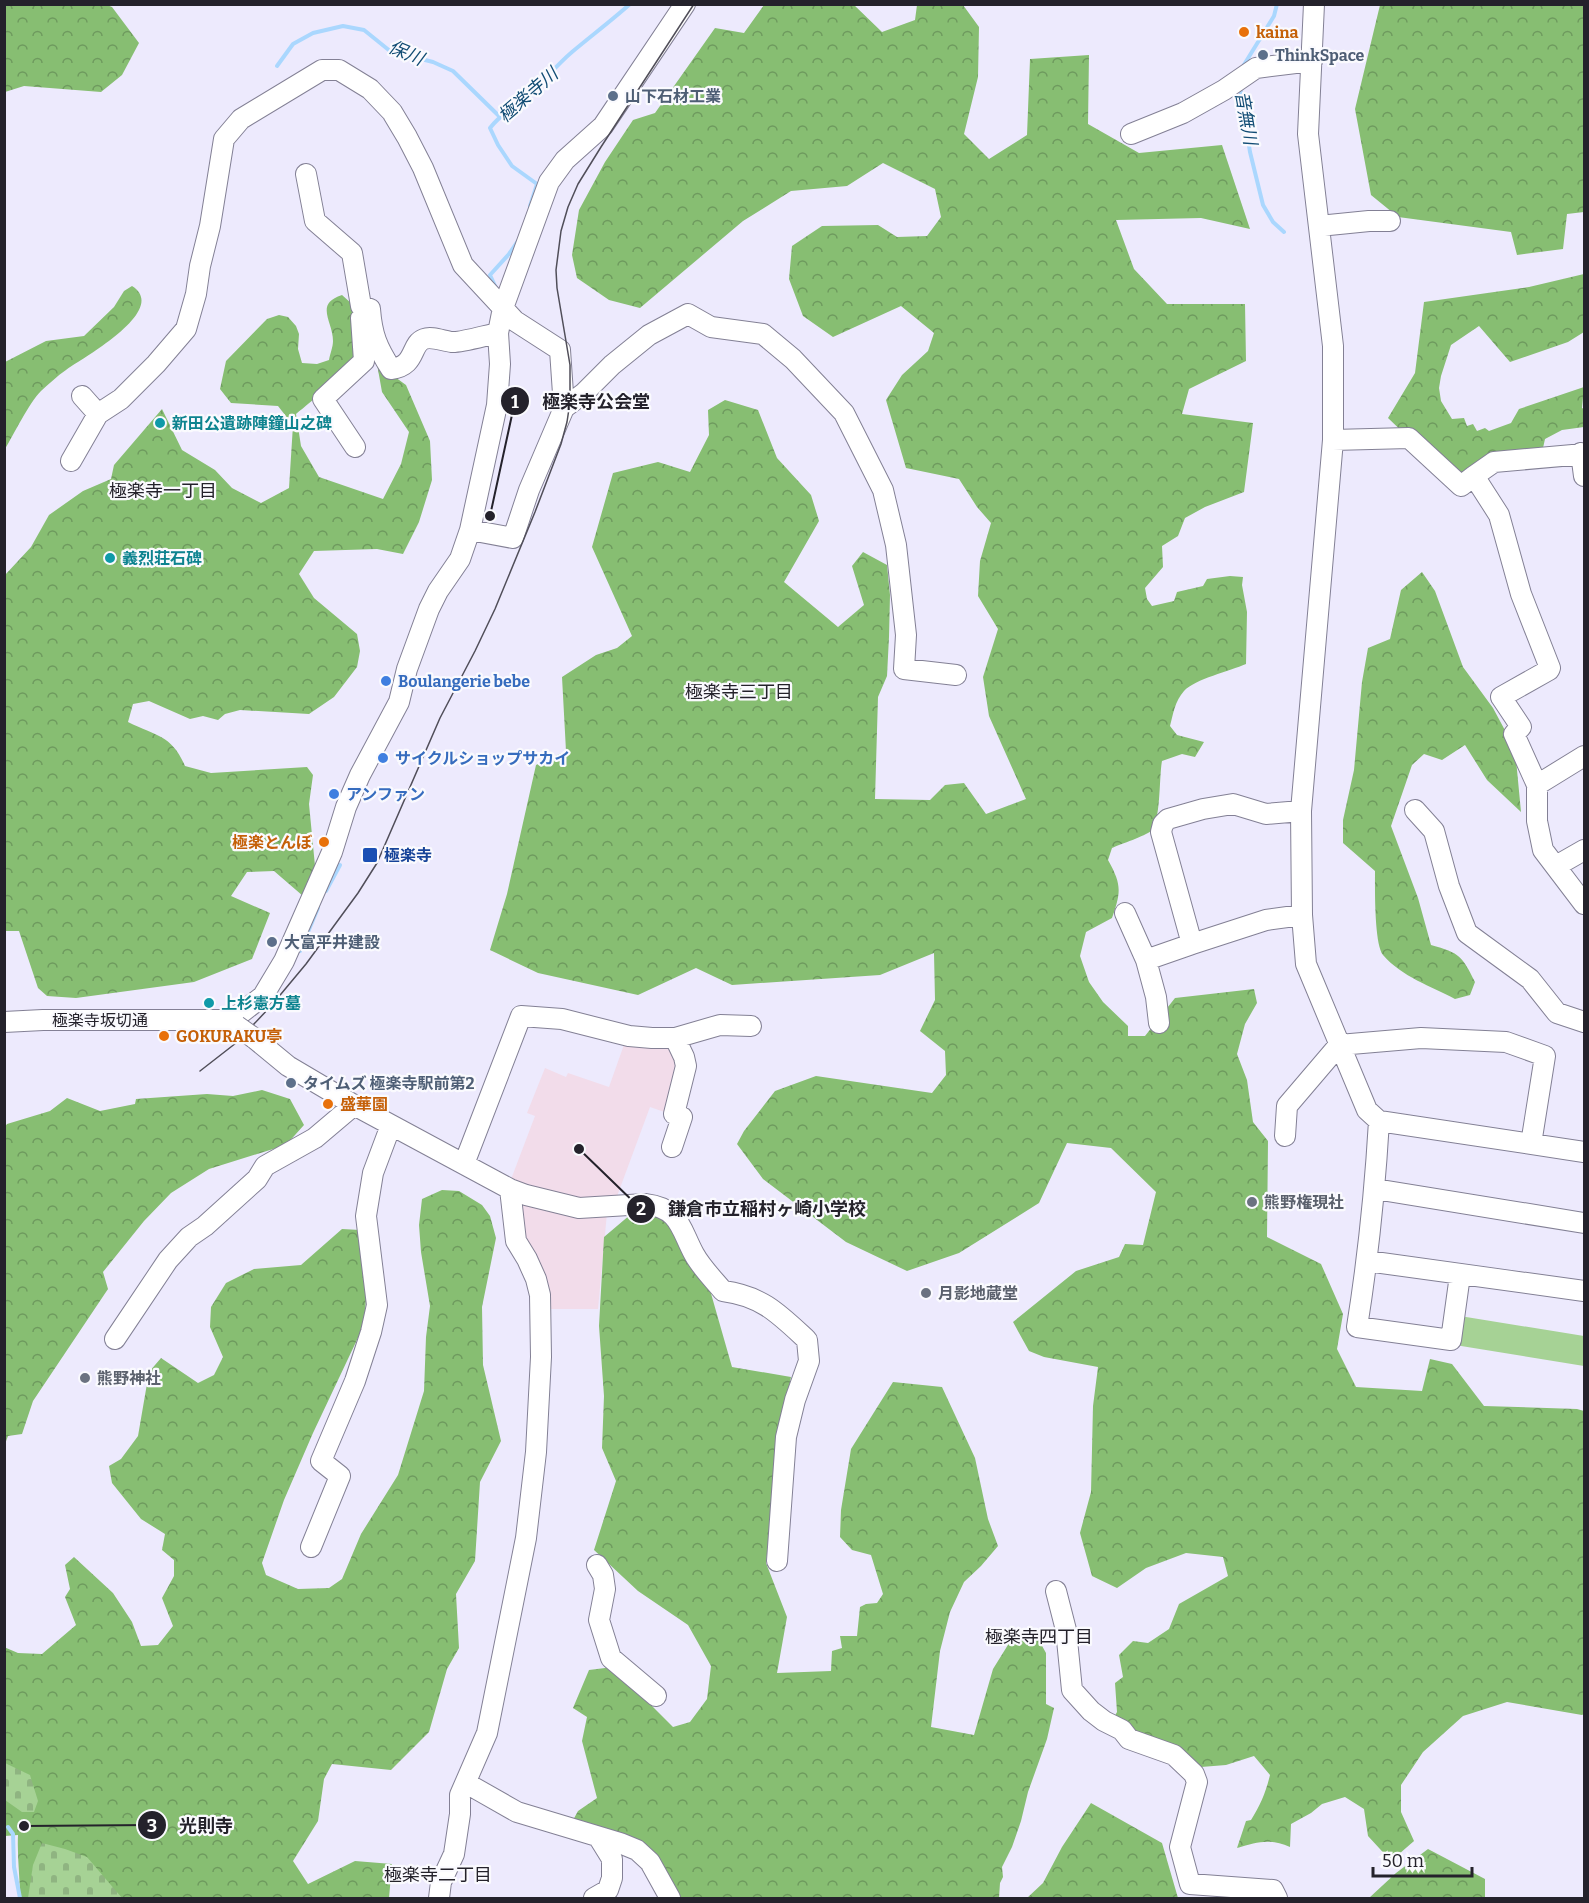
<svg xmlns="http://www.w3.org/2000/svg" width="1589" height="1903" viewBox="0 0 1589 1903" font-family="Bitter,'Noto Sans JP',serif">
	<style>
		.education { fill: #f2dcea }
		.green { fill: #a6d295 }
		.forest { fill: url(#forest-crowns) }
		.cemetery { fill: url(#cemetery-stones) }
		.lines { fill: none; stroke-linecap: round; stroke-linejoin: round }
		.stream { stroke: #aad7fe; stroke-width: 4 }
		.minor-casing { stroke: #838095; stroke-width: 22 }
		.minor { stroke: #fff; stroke-width: 20 }
		.tram { stroke: #504e59; stroke-width: 1.5 }
		.minor-bridge-casing { stroke: #838095; stroke-width: 22; stroke-linecap: butt }
		.minor-bridge { stroke: #fff; stroke-width: 20 }
		.food-dot { fill: #e8710a; stroke: #fafafe; stroke-width: 2 }
		.service-dot { fill: #5c6f8a; stroke: #fafafe; stroke-width: 2 }
		.culture-dot { fill: #0f9aa8; stroke: #fafafe; stroke-width: 2 }
		.shop-dot { fill: #3f7fe0; stroke: #fafafe; stroke-width: 2 }
		.transit-dot { fill: #1a4fb4; stroke: #fafafe; stroke-width: 2 }
		.worship-dot { fill: #6b7280; stroke: #fafafe; stroke-width: 2 }
		.labels { text-anchor: middle; dominant-baseline: central; stroke-width: 4.5; stroke-linejoin: round; paint-order: stroke }
		.food-label { font-size: 16px; font-weight: bold; fill: #c56008; stroke: #fafafe; text-anchor: start }
		.service-label { font-size: 16px; font-weight: bold; fill: #4e5e75; stroke: #fafafe; text-anchor: start }
		.culture-label { font-size: 16px; font-weight: bold; fill: #0d838f; stroke: #fafafe; text-anchor: start }
		.shop-label { font-size: 16px; font-weight: bold; fill: #366cbe; stroke: #fafafe; text-anchor: start }
		.transit-label { font-size: 16px; font-weight: bold; fill: #164399; stroke: #fafafe; text-anchor: start }
		.street-label { font-size: 16px; fill: #24222b; stroke: #fafafe }
		.worship-label { font-size: 16px; font-weight: bold; fill: #5b616d; stroke: #fafafe; text-anchor: start }
		.water-label { font-size: 18px; font-style: italic; fill: #114c74; stroke: #fafafe }
		.neighbourhood-label { font-size: 18px; fill: #24222b; stroke: #fafafe }
		.leader { fill: none; stroke: #24222b; stroke-width: 2 }
		.callout-dot { fill: #24222b; stroke: #fafafe; stroke-width: 2 }
		.mark-label { font-size: 18px; text-anchor: middle; font-weight: bold; fill: #fff }
		.callout-label { font-size: 18px; text-anchor: middle; font-weight: bold; fill: #24222b; stroke: #fafafe; stroke-width: 4.5; stroke-linejoin: round; paint-order: stroke }
	</style>
	<defs>
		<pattern id="forest-crowns" width="20" height="18" patternUnits="userSpaceOnUse" patternTransform="scale(1.5)"><rect width="20" height="18" fill="#87be72"/><path d="M2 6a3 3 0 1 1 6 0M12 15a3 3 0 1 1 6 0" fill="none" stroke="#6e9a5e"/></pattern>
		<pattern id="cemetery-stones" width="16" height="16" patternUnits="userSpaceOnUse" patternTransform="scale(1.5)"><rect width="16" height="16" fill="#a6d295"/><path d="M2 7V4a2 2 0 0 1 4 0v3zM10 15v-3a2 2 0 0 1 4 0v3z" fill="#8fb481"/></pattern>
	</defs>
	<rect width="100%" height="100%" fill="#edeafd"/>
	<!-- education -->
	<path class="education" d="M626,1039L675,1044L684,1064L670,1114L650,1107L616,1199L580,1201L510,1182L535,1116L527,1113L545,1068L566,1077L568,1073L609,1087Z
		M515,1197L607,1213L598,1309H544L520,1240Z"/>
	<!-- green -->
	<path class="green" d="M1460,1316L1584,1336V1366L1455,1345Z"/>
	<!-- forest -->
	<path class="forest" d="M853,4L882,32L915,20L917,5H963L979,27L978,77L964,134L989,159L1027,135L1030,59L1089,55L1088,124L1139,153L1222,145L1250,229L1201,218L1116,220L1134,269L1167,304H1245L1246,361L1189,389L1182,414L1253,423L1244,492L1205,507L1185,518L1178,536L1162,546L1163,567L1145,588L1147,599L1152,606L1174,601L1177,592L1203,586L1207,579L1230,576L1243,577L1242,585L1247,612L1246,664C1230,671 1195,679 1184,691C1175,701 1173,714 1170,726L1177,735L1204,742L1195,757L1182,754L1162,761C1159,776 1161,822 1151,831C1145,836 1121,844 1112,848L1108,860C1122,885 1121,892 1112,918L1086,932L1080,956L1089,982L1103,1002L1128,1026V1036H1145L1175,998L1254,989L1257,1003L1245,1024L1237,1054L1247,1080L1253,1122L1268,1141L1267,1237L1321,1264L1343,1314L1337,1349L1356,1387L1422,1391L1430,1359L1452,1364L1484,1406L1577,1409L1584,1411V1714L1582,1715L1507,1702L1463,1716L1423,1752L1401,1785V1812L1414,1841L1391,1861L1368,1836L1364,1809L1345,1797L1322,1804L1311,1813L1291,1824L1290,1847C1269,1838 1258,1842 1237,1848L1246,1821L1251,1820C1260,1806 1266,1792 1270,1775L1254,1756L1226,1765L1201,1767L1112,1721L1117,1712L1115,1683L1123,1677L1119,1655L1133,1641L1148,1643L1169,1629L1179,1604L1228,1576L1223,1557L1186,1553L1146,1568L1117,1588L1092,1576L1080,1533L1091,1492L1093,1406L1098,1367L1044,1357L1029,1351L1013,1322L1076,1271L1119,1257L1125,1244L1143,1245L1156,1192L1111,1148L1067,1143L1039,1203L959,1253L907,1271L846,1242L763,1179L737,1144L744,1131L775,1091L816,1076L932,1093L946,1075L945,1051L920,1031L935,1000L934,953L880,975L732,985L696,968L638,995L538,973L490,950L507,894L536,765L566,751L562,677L596,655L617,648L632,636L592,547L613,473L658,462L690,472L709,435L708,410L725,400L758,410L777,458L811,495L819,521L784,582L838,627L864,605L852,566L863,552L887,565L890,595L889,637L887,676L878,697L875,799L930,800L945,785L964,783L986,814L1026,799L989,716L983,677L998,629L978,596L980,561L991,523L977,507L959,479L906,468L886,400L902,375L928,351L934,333L901,306L833,337L803,316L789,279L792,246L822,226L878,225L897,237L927,236L941,217L935,189L883,163L847,186L791,191L743,221L640,308L609,300L577,278L572,255L579,210L605,162L633,120L655,113L715,28L744,33L764,5Z
		M4,5H107L112,7L139,43L122,75L101,92L24,86L5,92Z
		M1380,5H1584V212L1567,214L1563,249L1517,255L1511,232L1398,217L1371,195L1355,109Z
		M1584,274V332L1568,342L1510,362L1479,326L1451,345L1441,376L1439,388L1441,401L1452,419L1464,418L1467,426L1473,424L1477,431L1485,428L1489,431L1511,423L1519,409L1584,387L1582,408L1584,409V427L1562,430L1545,439L1543,448L1493,460L1464,476L1412,441L1388,418L1415,373L1424,302L1529,287Z
		M132,286C170,310 83,358 66,370C57,376 49,384 41,391C29,403 14,434 5,449V362L46,341L84,336L114,307L124,291Z
		M342,295L352,304C353,316 358,343 355,352C349,371 312,401 296,414L301,446L319,477L383,499L401,464L409,432L382,392L377,364L406,385L430,441L432,480L419,522L403,554L377,549L314,551L299,574L314,598L357,634L360,651L357,667L334,697L309,714L240,710L225,714L218,720L203,716L190,719L149,701L133,704L128,722C156,736 172,735 185,766L211,773L307,767L313,775L309,804L315,866L303,896L274,871L247,872L231,896L270,913L252,959L194,982L76,998L47,996L38,988L19,931H5V575L31,547L49,515L83,491L111,479L114,465L162,409L182,450L215,470L232,488L261,503L289,488L293,425L278,406L231,403L220,389L226,361L267,319L279,315L288,317L296,326L299,334L298,349L302,363L317,364L329,360C330,354 333,347 333,341C333,321 314,304 342,295Z
		M1422,572L1435,591L1463,667L1493,708L1515,749L1521,812L1487,780L1465,745L1442,760L1424,754L1412,765L1391,826L1418,898L1431,945C1460,953 1462,956 1475,982L1470,995L1455,999C1431,986 1402,977 1383,955C1374,943 1375,887 1375,871L1343,843V820L1354,770L1362,682L1368,648L1390,639L1401,590Z
		M262,1090L290,1099L304,1125L286,1145L209,1169L171,1193L144,1221L103,1272L108,1289L33,1401L22,1434L8,1436L5,1444L4,1128L7,1124L50,1111L67,1098L100,1111L135,1104L136,1099L207,1094L233,1096Z
		M442,1190L459,1191L482,1205L490,1216L496,1238L482,1307L483,1365L501,1441L480,1482L475,1561L456,1594L459,1648L447,1669L429,1732L391,1770L332,1764L324,1779L318,1821L293,1861L308,1884L355,1861L392,1864L389,1898H20C20,1877 17,1857 18,1835L5,1836L4,1647L18,1653L42,1654L76,1625L65,1597L70,1589L65,1565L74,1557L113,1593L132,1622L141,1646L158,1645L173,1626L162,1598L174,1576V1560L162,1550L165,1534L141,1519L112,1483L109,1466L121,1459L138,1436L149,1372L161,1358L198,1383L214,1375L223,1357L210,1327L211,1307L226,1283L254,1269L301,1265L342,1229L360,1230L367,1286L364,1325L313,1433L284,1500L262,1563L266,1575L298,1589L329,1588L342,1579L361,1534L398,1475L424,1391L426,1337L430,1306L421,1252L419,1225L422,1199Z
		M637,1209L671,1223L708,1283L732,1367L791,1377L781,1429L766,1563L787,1617L777,1673L831,1671L832,1651L842,1648L840,1636H857L860,1607L866,1604L877,1603L883,1594L871,1555L852,1550L840,1537L841,1510L851,1449L893,1382L942,1387L975,1458L988,1519L998,1546L981,1566L964,1582L950,1612L940,1651L931,1727L974,1735L993,1669L1011,1640L1036,1635L1046,1653V1704L1054,1708L1047,1739L1028,1792L1021,1821L1012,1847L1002,1867L1003,1877L1000,1883L999,1898H666V1879L572,1822L578,1811L597,1798L582,1741L587,1717L573,1708L589,1670L613,1667L673,1727L690,1722L707,1699L711,1666L688,1625L638,1591L594,1550L616,1481L602,1448L604,1396L599,1326L604,1237Z
		M1091,1803L1162,1843L1178,1898H1027L1043,1883L1062,1847Z
		M1428,1849L1485,1879V1898H1369L1396,1873Z"/>
	<!-- cemetery -->
	<path class="cemetery" d="M5,1763L30,1775L38,1801L34,1812H22L5,1800Z
		M42,1843L65,1849L87,1857L122,1898H28L33,1865Z"/>
	<g class="lines">
		<!-- stream -->
		<path class="stream" d="M277,66L293,44L313,33L343,26L364,30L390,51L433,62L453,71L499,116
			M1242,68L1274,16L1277,4
			M1240,87L1250,152L1263,205L1273,222L1284,232
			M530,206L537,184L512,166L498,145L490,128C502,112 521,103 536,88C548,76 559,63 572,52C591,36 611,21 630,4
			M496,288L490,275L509,254L518,241
			M326,891L340,865
			M300,951L318,908
			M8,1827L13,1834L14,1867L20,1898"/>
		<defs>
			<path id="minor" d="M1314,4L1308,134L1333,346V440L1301,811L1302,915L1306,964L1367,1110L1379,1121L1584,1152
				M1131,134L1183,113L1224,90L1256,68L1312,61
				M306,174L315,221L352,253L361,306L370,309C372,335 377,347 391,369C417,366 410,344 424,339C432,336 443,341 452,342C460,343 487,335 498,333
				M1319,226L1369,221H1390
				M82,396L98,414
				M1333,440L1409,438L1461,486L1474,476L1499,515L1521,594L1550,668L1549,670L1501,697L1521,727L1514,734L1537,785V821L1543,850L1584,904
				M355,447L323,399L364,361L361,318
				M1581,453L1584,476
				M71,461L98,414L121,399L156,364L186,329L196,294L200,266L210,226L224,139L241,119L322,70H339L370,89L392,112L407,137L423,168L463,265L515,321L560,350L564,408
				M1474,476L1494,462L1584,454
				M470,530L513,538L529,490L564,408L584,393L612,365L649,335L688,314L711,327L763,334L793,359L844,413L883,490L896,545L906,635L904,669L956,675
				M1537,785L1584,756
				M1415,810L1434,831L1449,886L1467,933L1530,979L1557,1013L1584,1022
				M1301,811L1266,814L1233,804L1203,809L1168,819L1163,824L1161,832L1192,944L1266,920L1302,915
				M1556,866L1584,850
				M1125,913L1146,960L1156,997L1159,1023
				M1146,960L1192,944
				M232,1020L263,996L284,961L332,852L346,807L360,775L399,702L407,669L429,609L438,591L460,559L470,530L497,405L500,364L498,333L503,308L549,182L565,160L603,126L685,4
				M4,1022L43,1020H232
				M254,1038L288,1066L354,1105L510,1189L526,1195L579,1208L645,1204C680,1208 680,1228 694,1254C701,1267 713,1279 723,1291C762,1296 779,1314 807,1340L809,1361L795,1400L786,1437L777,1561
				M1379,1121C1375,1190 1368,1258 1357,1327L1451,1340L1460,1275
				M1285,1136L1287,1106L1339,1045L1421,1038L1506,1042L1545,1056L1531,1144
				M672,1147L682,1117L674,1114L686,1066L684,1057L675,1038
				M464,1164L521,1016L562,1019L629,1036L652,1038H675L720,1025L751,1026
				M1375,1189L1584,1223
				M1367,1261L1584,1291
				M115,1339L168,1260L189,1237L205,1226L257,1179L265,1166L315,1138L354,1105
				M311,1547L340,1476L321,1461L355,1381L371,1332L377,1305L366,1216L373,1173L391,1125
				M597,1565L603,1575L605,1589L599,1620L611,1658L656,1696
				M1056,1591L1066,1630L1072,1690L1091,1711L1104,1721L1122,1730L1129,1739L1174,1755L1194,1774L1197,1782L1180,1847L1190,1884L1273,1890L1277,1898
				M466,1783L517,1812L620,1843L637,1850L650,1862L670,1898
				M439,1898L441,1882L454,1854L460,1814V1795L487,1733L526,1538L536,1452L541,1357L540,1295L536,1279L527,1259L516,1241L510,1189
				M594,1898L608,1890L612,1878V1859L599,1838"/>
		</defs>
		<!-- minor casing -->
		<use href="#minor" class="minor-casing"/>
		<!-- minor -->
		<use href="#minor" class="minor"/>
		<!-- tram -->
		<path class="tram" d="M200,1071L236,1043L271,1006L306,964L358,893L377,863L440,718L475,651L495,609L535,512L561,444L567,422L570,402V365L557,288L556,270L561,231L568,207L578,184L601,147L694,4"/>
		<defs>
			<path id="minor-bridge" d="M237,1026L254,1038"/>
		</defs>
		<!-- minor-bridge casing -->
		<use href="#minor-bridge" class="minor-bridge-casing"/>
		<!-- minor-bridge -->
		<use href="#minor-bridge" class="minor-bridge"/>
	</g>
	<!-- markers -->
	<g class="food-dot">
		<circle cx="1244" cy="32" r="6"/>
		<circle cx="324" cy="842" r="6"/>
		<circle cx="164" cy="1036" r="6"/>
		<circle cx="328" cy="1104" r="6"/>
	</g>
	<g class="service-dot">
		<circle cx="1263" cy="55" r="6"/>
		<circle cx="613" cy="96" r="6"/>
		<circle cx="272" cy="942" r="6"/>
		<circle cx="291" cy="1083" r="6"/>
	</g>
	<g class="culture-dot">
		<circle cx="160" cy="423" r="6"/>
		<circle cx="110" cy="558" r="6"/>
		<circle cx="209" cy="1003" r="6"/>
	</g>
	<g class="shop-dot">
		<circle cx="386" cy="681" r="6"/>
		<circle cx="383" cy="758" r="6"/>
		<circle cx="334" cy="794" r="6"/>
	</g>
	<rect class="transit-dot" x="362" y="847" width="16" height="16" rx="3"/>
	<g class="worship-dot">
		<circle cx="1252" cy="1202" r="6"/>
		<circle cx="926" cy="1293" r="6"/>
		<circle cx="85" cy="1378" r="6"/>
	</g>
	<g class="labels">
		<!-- food labels -->
		<g class="food-label">
			<text x="1256" y="32">kaina</text>
			<text x="312" y="842" text-anchor="end">極楽とんぼ</text>
			<text x="176" y="1036">GOKURAKU亭</text>
			<text x="340" y="1104">盛華園</text>
		</g>
		<!-- service labels -->
		<g class="service-label">
			<text x="1275" y="55">ThinkSpace</text>
			<text x="625" y="96">山下石材工業</text>
			<text x="284" y="942">大富平井建設</text>
			<text x="303" y="1083">タイムズ 極楽寺駅前第2</text>
		</g>
		<!-- culture labels -->
		<g class="culture-label">
			<text x="172" y="423">新田公遺跡陣鐘山之碑</text>
			<text x="122" y="558">義烈荘石碑</text>
			<text x="221" y="1003">上杉憲方墓</text>
		</g>
		<!-- shop labels -->
		<g class="shop-label">
			<text x="398" y="681">Boulangerie bebe</text>
			<text x="395" y="758">サイクルショップサカイ</text>
			<text x="346" y="794">アンファン</text>
		</g>
		<!-- transit labels -->
		<g class="transit-label">
			<text x="384" y="855">極楽寺</text>
		</g>
		<!-- street labels -->
		<g class="street-label">
			<text x="100" y="1020">極楽寺坂切通</text>
		</g>
		<!-- worship labels -->
		<g class="worship-label">
			<text x="1264" y="1202">熊野権現社</text>
			<text x="938" y="1293">月影地蔵堂</text>
			<text x="97" y="1378">熊野神社</text>
		</g>
		<!-- water labels -->
		<g class="water-label">
			<text transform="translate(406 53) rotate(23)">保川</text>
			<text transform="translate(528 95) rotate(-41)">極楽寺川</text>
			<text transform="translate(1246 118) rotate(80)">音無川</text>
		</g>
		<!-- neighbourhood labels -->
		<g class="neighbourhood-label">
			<text x="163" y="491">極楽寺一丁目</text>
			<text x="739" y="692">極楽寺三丁目</text>
			<text x="1039" y="1637">極楽寺四丁目</text>
			<text x="438" y="1875">極楽寺二丁目</text>
		</g>
	</g>
	<!-- callouts -->
	<path class="leader" d="M490 516L515 401M579 1149L641 1209M24 1826L152 1825"/>
	<g class="callout-dot">
		<circle cx="490" cy="516" r="6"/>
		<circle cx="579" cy="1149" r="6"/>
		<circle cx="24" cy="1826" r="6"/>
		<circle cx="515" cy="401" r="15"/>
		<circle cx="641" cy="1209" r="15"/>
		<circle cx="152" cy="1825" r="15"/>
	</g>
	<g class="mark-label">
		<text x="515" y="408">1</text>
		<text x="641" y="1215">2</text>
		<text x="152" y="1832">3</text>
	</g>
	<g class="callout-label">
		<text x="596" y="408">極楽寺公会堂</text>
		<text x="767" y="1215">鎌倉市立稲村ヶ崎小学校</text>
		<text x="206" y="1832">光則寺</text>
	</g>
	<!-- border -->
	<rect width="1589" height="1903" fill="none" stroke="#24222b" stroke-width="12"/>
	<!-- scale -->
	<path d="M1373 1867v9h99v-9" fill="none" stroke="#24222b" stroke-width="3"/>
	<text x="1382" y="1867" font-size="18" fill="#24222b" stroke="#fafafe" stroke-width="4.5" paint-order="stroke">50 m</text>
</svg>
